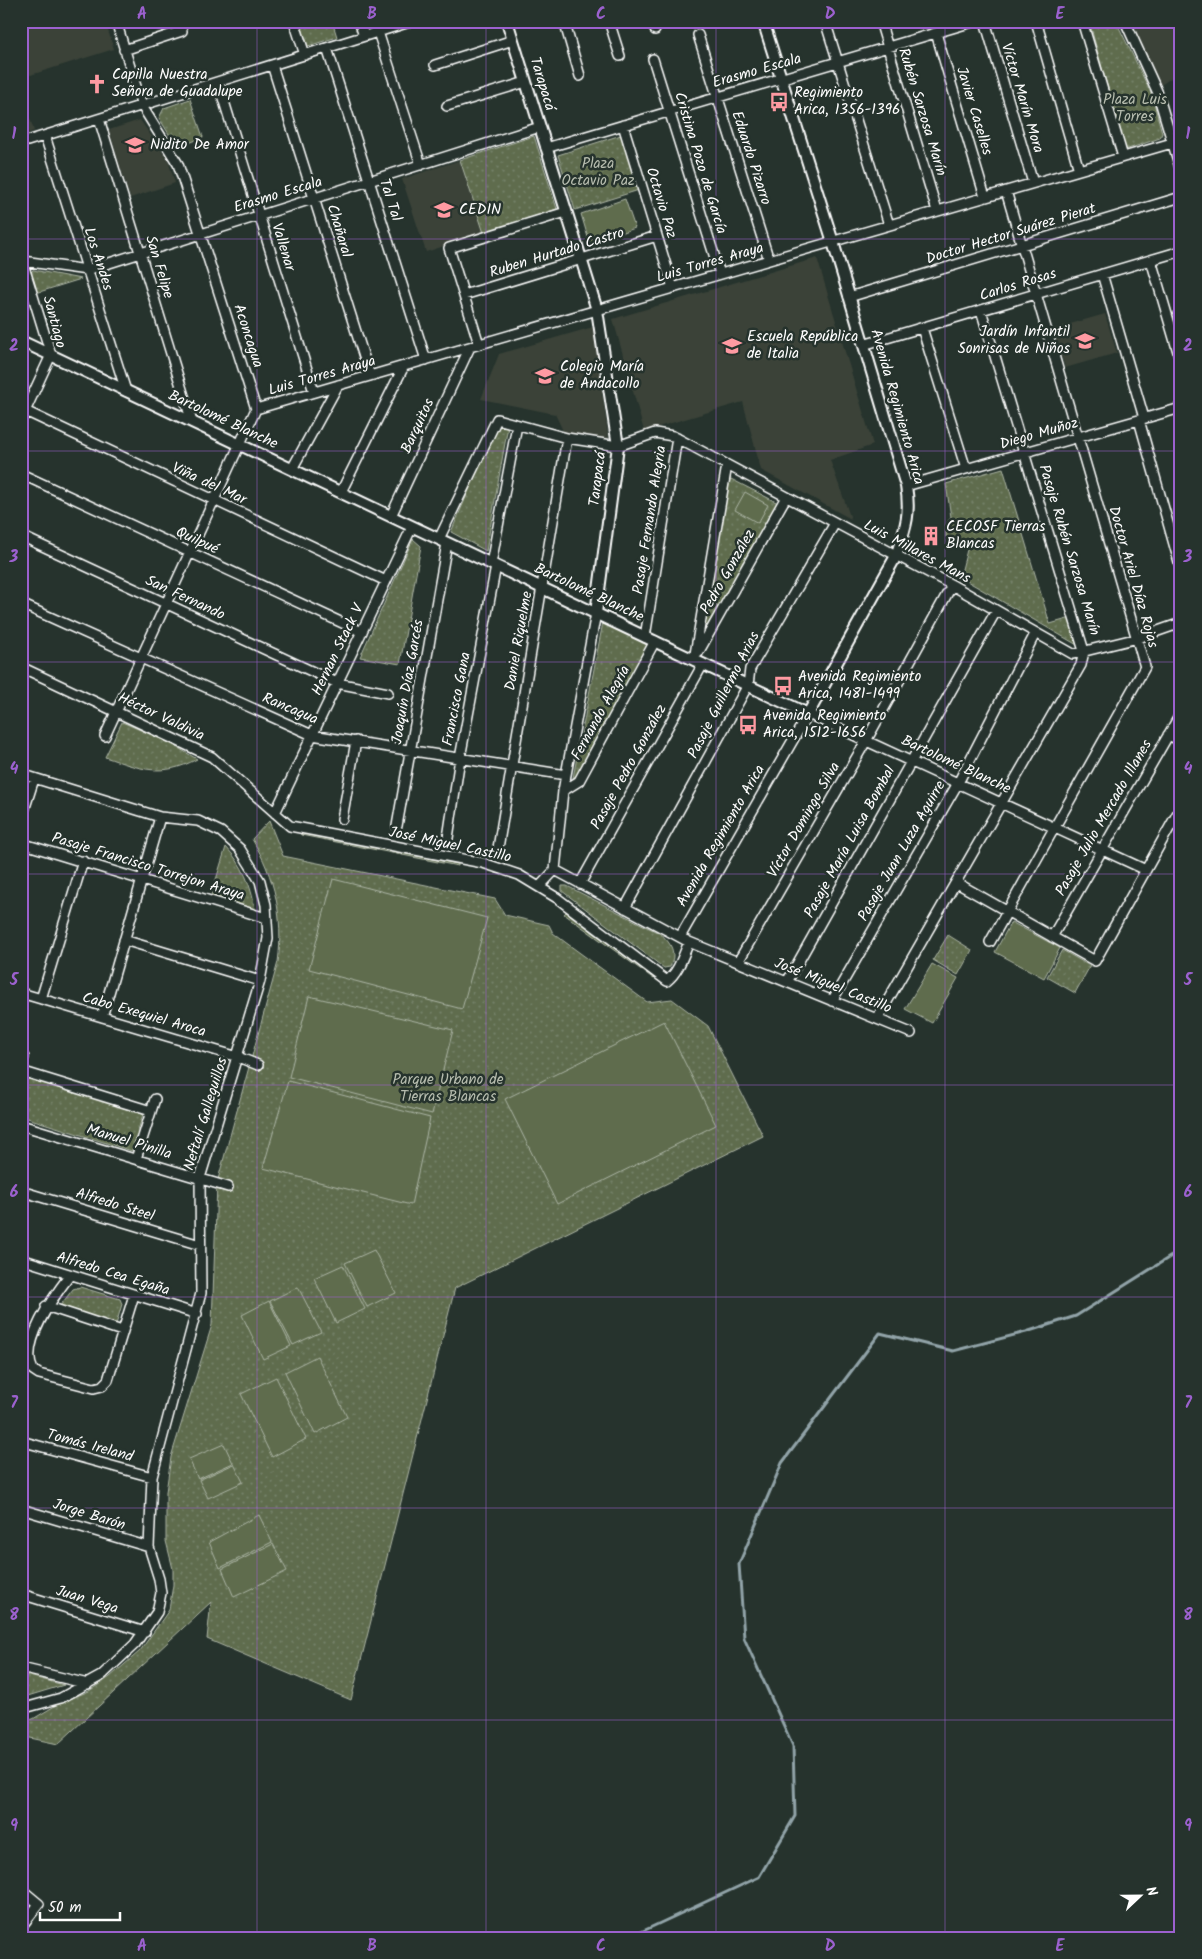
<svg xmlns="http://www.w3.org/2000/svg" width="1202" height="1959" viewBox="0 0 1202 1959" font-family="Kalam,sans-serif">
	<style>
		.built { fill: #3a4238 }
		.green { fill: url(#green-dots); stroke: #aeb6a6 }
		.pitch { fill: #5e6c4e; stroke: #aeb6a6 }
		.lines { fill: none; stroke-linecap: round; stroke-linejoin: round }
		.stream { stroke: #92a4a9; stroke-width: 3 }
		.minor-casing { stroke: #fff; stroke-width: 12 }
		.tertiary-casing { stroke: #fff; stroke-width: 14 }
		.minor { stroke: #26332d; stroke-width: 9 }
		.tertiary { stroke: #26332d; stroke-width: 10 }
		.grid { fill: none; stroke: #9c61cf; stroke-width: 1; stroke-opacity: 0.55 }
		.labels { text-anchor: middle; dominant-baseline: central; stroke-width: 5; stroke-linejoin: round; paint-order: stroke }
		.street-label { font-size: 15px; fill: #fff; stroke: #26332d }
		.poi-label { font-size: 15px; fill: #fff; stroke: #26332d; text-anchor: start }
		.park-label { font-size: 15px; fill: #b7bdaf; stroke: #26332d }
		.neatline { fill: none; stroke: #9c61cf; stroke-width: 2 }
		.grid-label { font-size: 16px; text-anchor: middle; font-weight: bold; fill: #9c61cf }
	</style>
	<defs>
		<pattern id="green-dots" width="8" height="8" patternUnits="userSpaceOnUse" patternTransform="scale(1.25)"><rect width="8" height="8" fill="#5e6c4e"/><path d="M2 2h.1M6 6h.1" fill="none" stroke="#768269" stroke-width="1.8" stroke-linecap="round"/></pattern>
	</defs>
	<rect width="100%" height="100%" fill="#26332d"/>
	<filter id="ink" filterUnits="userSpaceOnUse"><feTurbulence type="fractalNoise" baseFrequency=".02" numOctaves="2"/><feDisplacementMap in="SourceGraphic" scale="10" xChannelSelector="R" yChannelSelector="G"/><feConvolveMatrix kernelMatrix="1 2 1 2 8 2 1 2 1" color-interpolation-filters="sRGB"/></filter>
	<g filter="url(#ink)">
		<!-- built -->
		<path class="built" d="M21,21H105L114,49L21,78Z
			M1129,21H1181V71L1161,85Z
			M21,91L34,131L21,136Z
			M140,120L168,160L175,183L130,198L109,130Z
			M460,160L484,233L426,252L402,179Z
			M817,258L873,445L830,460L851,519L761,470L743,402L644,431L613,319Z
			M1105,314L1117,353L1065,368L1053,329Z
			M593,327L609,441L564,433L555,414L481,399L499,354Z"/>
		<!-- green -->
		<path class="green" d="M300,21H332L337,37L308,46Z
			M1089,21H1116L1152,95L1162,133L1160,138L1125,150Z
			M190,99L203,137L180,147L172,139L159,118L164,108Z
			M621,135L639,190L575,210L558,155Z
			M534,136L557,209L484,233L460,160Z
			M33,270L81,279L36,293L30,273Z
			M498,423L508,426L486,551L451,532Z
			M1003,468L1050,624L1071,618L1079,646L960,577L969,542L946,537V525L951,517L946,484Z
			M729,478L778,503L701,642Z
			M413,539L421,546L400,664L360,657Z
			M603,622L648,643L578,774L573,778Z
			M122,722L168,742L197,759C162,778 140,769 105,757Z
			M269,821L283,856L495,899L505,915L549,925L553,933L565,942L647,1002L672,999L708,1026L763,1136L455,1288L351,1700L207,1639L211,1602L58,1744L21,1736V1721L33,1719L58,1704L89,1691L110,1677L140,1651L169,1610L173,1585V1569L166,1541V1492L171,1457L212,1325L217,1183L278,962C284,918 275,877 252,839Z
			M300,833L458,864V866L301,835Z
			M226,847C243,865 251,885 255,909L211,896Z
			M562,886H567L659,933C671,942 677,953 670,967L664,968L562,891Z
			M566,912L654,978V979L564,914Z
			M948,935L972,950L958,975L933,960Z
			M1062,950L1090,966L1075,993L1047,977Z
			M23,1076L143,1114L132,1151L21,1116Z
			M80,1287L120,1299L122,1304L116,1325L60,1306L73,1289Z
			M21,1674L64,1685L21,1698Z"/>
		<!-- pitch -->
		<path class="pitch" d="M625,199L635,228L590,244L581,214Z
			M745,492L768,505L758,523L735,510Z
			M333,879L487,918L462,1009L309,969Z
			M1011,922L1060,948L1044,978L995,952Z
			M932,964L958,978L932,1023L905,1009Z
			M309,996L453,1030L432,1114L289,1077Z
			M664,1021L716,1125L557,1204L505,1099Z
			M288,1081L430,1118L411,1205L263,1168Z
			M374,1250L396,1293L367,1307L345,1263Z
			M343,1265L365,1309L336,1323L314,1278Z
			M298,1287L321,1332L293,1345L270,1301Z
			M269,1301L291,1346L263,1359L242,1315Z
			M317,1356L347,1417L315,1434L285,1372Z
			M276,1377L306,1439L272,1457L241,1394Z
			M224,1444L233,1463L198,1479L189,1459Z
			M234,1464L243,1482L208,1498L199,1480Z
			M259,1515L272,1542L220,1568L209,1542Z
			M273,1544L287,1571L234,1597L222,1569Z"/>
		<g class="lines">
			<!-- stream -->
			<path class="stream" d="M628,1938L759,1877L795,1816L793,1746L744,1638L739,1564L782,1463L880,1333L953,1351L1026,1332L1076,1316L1181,1250"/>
			<defs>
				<path id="minor" d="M294,21L305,55
					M359,21L364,36
					M564,21L580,76
					M609,21L620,56
					M653,21L655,30
					M825,21L889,225
					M880,21L937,211
					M985,21L1033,183
					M1036,21L1079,170
					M1082,21L1123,157
					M1125,21L1157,91L1181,171
					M378,32L421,165
					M936,33L985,197
					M698,35L769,260
					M327,48L426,360
					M124,50L182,31
					M653,59L720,274
					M272,65L370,376
					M435,65L513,40
					M218,82L314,392
					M447,106L526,82
					M99,119L192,422
					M623,125L673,288
					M45,136L126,391
					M21,143L413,21
					M546,148L976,21
					M1151,260L1181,362
					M23,261L87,270L540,127
					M1102,274L1144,418
					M464,295L657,236
					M849,297L1181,197
					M922,328L966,469
					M479,344L449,248L566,212
					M863,345L1181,251
					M21,409L386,581
					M256,409L1172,143
					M21,420L51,355L21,257
					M1139,420L1181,569
					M292,469L338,385
					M21,474L362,632
					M906,486L1181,408
					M341,492L404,366
					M391,516L470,347
					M21,536L337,683L388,693
					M439,539L497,419L567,438L618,446L655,433L673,436L952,585L1073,654L1138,638L1181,623
					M491,564L517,425
					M21,604L312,735L566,775
					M645,637L677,438
					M698,653L786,497
					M694,660L727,465
					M21,667L212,757L290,826L483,863L519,875L557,898L667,981C679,971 683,956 689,942
					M1168,735L1181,741
					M105,736L256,409L178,164L142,106L116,21
					M21,774L160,817L198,821L221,832L240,849L260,881L266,905L268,938L260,981L200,1178L201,1293L152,1477L149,1547L159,1579L161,1593L157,1612L135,1644L101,1676L61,1698L21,1709
					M563,791L579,781L655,641
					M275,813L412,527
					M342,819L356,741
					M21,820L34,779
					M397,826L447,543
					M448,838L460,758L496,566
					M21,843L266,918
					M498,848L567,438
					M555,870L689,942L911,1033
					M957,883L1095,961L1181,807
					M580,884L703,664
					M540,886L555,870L563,791L596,613
					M625,908L748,685L750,669L835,523
					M680,937L808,714L1146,870
					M1052,937L1181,713
					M124,940L260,981
					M990,942L1145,667L1006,191
					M738,962L866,741L952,585
					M787,982L996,611
					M21,993L238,1057L258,1065
					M41,999L83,861
					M832,1001L958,783L1035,634
					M102,1017L160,817
					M877,1019L1081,665L1084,651L981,310
					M21,1067L24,1057
					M21,1071L151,1111
					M21,1125L228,1187
					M136,1159L155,1099
					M21,1191L200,1245
					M21,1259L197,1314
					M70,1275C54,1296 19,1343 33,1370L39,1374L94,1388L102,1386L108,1380L134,1295
					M46,1306L122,1331
					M21,1441L152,1477
					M21,1509L149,1547
					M21,1594L145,1632
					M21,1668L88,1684
					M21,1889L39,1904L21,1927"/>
				<path id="tertiary" d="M507,21L597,310L618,446L596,613
					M21,341L808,714L896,556C905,529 911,515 906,486L833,242L763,21"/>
			</defs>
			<!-- minor casing -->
			<use href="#minor" class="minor-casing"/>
			<!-- tertiary casing -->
			<use href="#tertiary" class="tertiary-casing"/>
			<!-- minor -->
			<use href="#minor" class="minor"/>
			<!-- tertiary -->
			<use href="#tertiary" class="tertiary"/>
		</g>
	</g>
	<!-- grid -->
	<path class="grid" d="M257,21V1938M486,21V1938M716,21V1938M945,21V1938M21,239H1181M21,451H1181M21,662H1181M21,874H1181M21,1085H1181M21,1297H1181M21,1508H1181M21,1720H1181"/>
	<!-- icons -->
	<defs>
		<symbol id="church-bare" viewBox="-9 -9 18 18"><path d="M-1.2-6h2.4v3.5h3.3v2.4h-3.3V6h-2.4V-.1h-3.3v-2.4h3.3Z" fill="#ff9aa2" stroke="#26332d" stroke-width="2.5" paint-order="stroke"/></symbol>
		<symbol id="bus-bare" viewBox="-9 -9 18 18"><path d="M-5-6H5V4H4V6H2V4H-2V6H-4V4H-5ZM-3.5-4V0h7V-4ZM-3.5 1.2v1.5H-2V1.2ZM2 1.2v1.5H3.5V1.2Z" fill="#ff9aa2" stroke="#26332d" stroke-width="2.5" paint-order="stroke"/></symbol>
		<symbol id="school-bare" viewBox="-9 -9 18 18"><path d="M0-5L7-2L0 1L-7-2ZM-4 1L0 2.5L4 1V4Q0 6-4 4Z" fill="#ff9aa2" stroke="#26332d" stroke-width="2.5" paint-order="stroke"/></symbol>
		<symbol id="building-bare" viewBox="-9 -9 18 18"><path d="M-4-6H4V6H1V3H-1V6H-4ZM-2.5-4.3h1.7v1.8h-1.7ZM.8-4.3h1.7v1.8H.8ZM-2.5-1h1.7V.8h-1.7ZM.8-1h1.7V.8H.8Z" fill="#ff9aa2" stroke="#26332d" stroke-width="2.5" paint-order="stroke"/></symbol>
	</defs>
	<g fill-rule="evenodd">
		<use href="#church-bare" x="83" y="70" width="28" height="28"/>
		<use href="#bus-bare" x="765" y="88" width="28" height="28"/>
		<use href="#school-bare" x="121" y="131" width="28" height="28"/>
		<use href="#school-bare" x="430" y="196" width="28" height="28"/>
		<use href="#school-bare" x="1071" y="327" width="28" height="28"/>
		<use href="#school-bare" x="718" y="332" width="28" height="28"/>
		<use href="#school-bare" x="531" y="362" width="28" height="28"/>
		<use href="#building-bare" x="917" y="522" width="28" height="28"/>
		<use href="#bus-bare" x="769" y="672" width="28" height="28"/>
		<use href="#bus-bare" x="734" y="711" width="28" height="28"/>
	</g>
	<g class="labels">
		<!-- street labels -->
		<g class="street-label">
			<text transform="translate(757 71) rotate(-16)">Erasmo Escala</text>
			<text transform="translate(542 84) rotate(73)">Tarapacá</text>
			<text transform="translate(1022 98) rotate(73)">Víctor Marín Mora</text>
			<text transform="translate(974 111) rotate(73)">Javier Caselles</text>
			<text transform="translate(922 112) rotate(73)">Rubén Sarzosa Marín</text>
			<text transform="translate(751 158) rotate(72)">Eduardo Pizarro</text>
			<text transform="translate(700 163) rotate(73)">Cristina Pozo de García</text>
			<text transform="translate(278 195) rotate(-17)">Erasmo Escala</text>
			<text transform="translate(390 200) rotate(72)">Tal Tal</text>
			<text transform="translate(661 203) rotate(73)">Octavio Paz</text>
			<text transform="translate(339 231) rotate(73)">Chañaral</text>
			<text transform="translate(1011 234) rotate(-17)">Doctor Hector Suárez Pierat</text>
			<text transform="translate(283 247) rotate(73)">Vallenar</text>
			<text transform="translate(557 253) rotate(-17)">Ruben Hurtado Castro</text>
			<text transform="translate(98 259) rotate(72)">Los Andes</text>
			<text transform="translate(710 263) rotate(-16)">Luis Torres Araya</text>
			<text transform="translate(159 267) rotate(73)">San Felipe</text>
			<text transform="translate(1018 285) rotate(-17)">Carlos Rosas</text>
			<text transform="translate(54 322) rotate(75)">Santiago</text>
			<text transform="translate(248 336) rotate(72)">Aconcagua</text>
			<text transform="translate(322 376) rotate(-16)">Luis Torres Araya</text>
			<text transform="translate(897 407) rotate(74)">Avenida Regimiento Arica</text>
			<text transform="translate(223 420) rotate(25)">Bartolomé Blanche</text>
			<text transform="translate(418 426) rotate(-65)">Barquitos</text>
			<text transform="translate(1039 434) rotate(-16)">Diego Muñoz</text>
			<text transform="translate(598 479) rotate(-83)">Tarapacá</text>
			<text transform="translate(209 484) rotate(25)">Viña del Mar</text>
			<text transform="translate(650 520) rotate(-81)">Pasaje Fernando Alegria</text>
			<text transform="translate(197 541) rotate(25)">Quilpué</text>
			<text transform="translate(1069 550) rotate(73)">Pasaje Rubén Sarzosa Marín</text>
			<text transform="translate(917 552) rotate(28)">Luis Millares Mans</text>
			<text transform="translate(728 572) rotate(-60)">Pedro González</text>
			<text transform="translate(1133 577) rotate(74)">Doctor Ariel Díaz Rojas</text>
			<text transform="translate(589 593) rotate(25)">Bartolomé Blanche</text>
			<text transform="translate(185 598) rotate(25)">San Fernando</text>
			<text transform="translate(519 641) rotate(-80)">Daniel Riquelme</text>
			<text transform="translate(338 650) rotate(-64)">Hernan Stack V</text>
			<text transform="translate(408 682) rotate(-80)">Joaquín Díaz Garcés</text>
			<text transform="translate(724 695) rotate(-63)">Pasaje Guillermo Arias</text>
			<text transform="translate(457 699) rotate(-79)">Francisco Gana</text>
			<text transform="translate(290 709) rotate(23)">Rancagua</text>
			<text transform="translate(601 713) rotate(-61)">Fernando Alegría</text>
			<text transform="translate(161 717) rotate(25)">Héctor Valdivia</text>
			<text transform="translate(956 765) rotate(25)">Bartolomé Blanche</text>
			<text transform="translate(629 767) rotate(-61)">Pasaje Pedro González</text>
			<text transform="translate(1104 818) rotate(-60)">Pasaje Julio Mercado Illanes</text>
			<text transform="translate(804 820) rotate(-60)">Víctor Domingo Silva</text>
			<text transform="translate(721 836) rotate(-60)">Avenida Regimiento Arica</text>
			<text transform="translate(850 842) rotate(-61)">Pasaje María Luisa Bombal</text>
			<text transform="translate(450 845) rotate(12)">José Miguel Castillo</text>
			<text transform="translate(902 851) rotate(-60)">Pasaje Juan Luza Aguirre</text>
			<text transform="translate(148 867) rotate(17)">Pasaje Francisco Torrejon Araya</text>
			<text transform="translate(833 986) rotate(22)">José Miguel Castillo</text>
			<text transform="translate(144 1015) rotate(16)">Cabo Exequiel Aroca</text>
			<text transform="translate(206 1114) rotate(-73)">Neftalí Galleguillos</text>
			<text transform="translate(129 1142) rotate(17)">Manuel Pinilla</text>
			<text transform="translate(115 1205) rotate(17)">Alfredo Steel</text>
			<text transform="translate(113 1274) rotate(17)">Alfredo Cea Egaña</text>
			<text transform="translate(90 1446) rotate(15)">Tomás Ireland</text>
			<text transform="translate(89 1515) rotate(17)">Jorge Barón</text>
			<text transform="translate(87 1600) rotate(17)">Juan Vega</text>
		</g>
		<!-- poi labels -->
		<g class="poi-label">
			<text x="112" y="75">Capilla Nuestra<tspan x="112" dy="17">Señora de Guadalupe</tspan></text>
			<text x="794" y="93">Regimiento<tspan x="794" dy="17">Arica, 1356-1396</tspan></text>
			<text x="150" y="145">Nidito De Amor</text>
			<text x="459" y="210">CEDIN</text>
			<text x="1070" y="332" text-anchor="end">Jardín Infantil<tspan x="1070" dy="17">Sonrisas de Niños</tspan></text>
			<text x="747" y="337">Escuela República<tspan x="747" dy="17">de Italia</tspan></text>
			<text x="560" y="367">Colegio María<tspan x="560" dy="17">de Andacollo</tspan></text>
			<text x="946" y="527">CECOSF Tierras<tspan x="946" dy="17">Blancas</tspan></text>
			<text x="798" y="677">Avenida Regimiento<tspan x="798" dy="17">Arica, 1481-1499</tspan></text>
			<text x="763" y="716">Avenida Regimiento<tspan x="763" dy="17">Arica, 1512-1656</tspan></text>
		</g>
		<!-- park labels -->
		<g class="park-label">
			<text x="1135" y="100">Plaza Luis<tspan x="1135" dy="17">Torres</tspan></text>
			<text x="598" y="164">Plaza<tspan x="598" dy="17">Octavio Paz</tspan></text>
			<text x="448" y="1080">Parque Urbano de<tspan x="448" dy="17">Tierras Blancas</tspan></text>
		</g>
	</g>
	<!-- margin -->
	<rect width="1202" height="1959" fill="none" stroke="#26332d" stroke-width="55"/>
	<!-- north arrow -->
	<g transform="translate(1140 1896) rotate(68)" stroke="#26332d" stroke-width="4" paint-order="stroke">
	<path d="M0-4L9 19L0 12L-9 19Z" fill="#ffffff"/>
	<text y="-8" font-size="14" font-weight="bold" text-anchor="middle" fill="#ffffff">N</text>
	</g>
	<!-- scale -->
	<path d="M40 1912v8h80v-8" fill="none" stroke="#ffffff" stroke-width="2.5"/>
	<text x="48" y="1912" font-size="15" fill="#ffffff" stroke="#26332d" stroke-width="4" paint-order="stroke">50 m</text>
	<rect x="28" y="28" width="1146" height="1904" class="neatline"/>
	<g class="grid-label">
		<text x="142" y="19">A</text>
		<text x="372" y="19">B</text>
		<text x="601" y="19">C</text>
		<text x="830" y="19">D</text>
		<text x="1060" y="19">E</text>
		<text x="14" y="139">1</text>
		<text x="1188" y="139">1</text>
		<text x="14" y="351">2</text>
		<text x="1188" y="351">2</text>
		<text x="14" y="562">3</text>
		<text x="1188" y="562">3</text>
		<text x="14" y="774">4</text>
		<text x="1188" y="774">4</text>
		<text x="14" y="985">5</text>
		<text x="1188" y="985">5</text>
		<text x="14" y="1197">6</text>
		<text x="1188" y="1197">6</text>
		<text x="14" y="1408">7</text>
		<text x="1188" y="1408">7</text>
		<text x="14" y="1620">8</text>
		<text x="1188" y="1620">8</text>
		<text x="14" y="1831">9</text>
		<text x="1188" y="1831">9</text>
		<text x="142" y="1951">A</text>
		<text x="372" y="1951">B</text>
		<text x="601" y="1951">C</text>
		<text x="830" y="1951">D</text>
		<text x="1060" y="1951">E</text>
	</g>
</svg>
